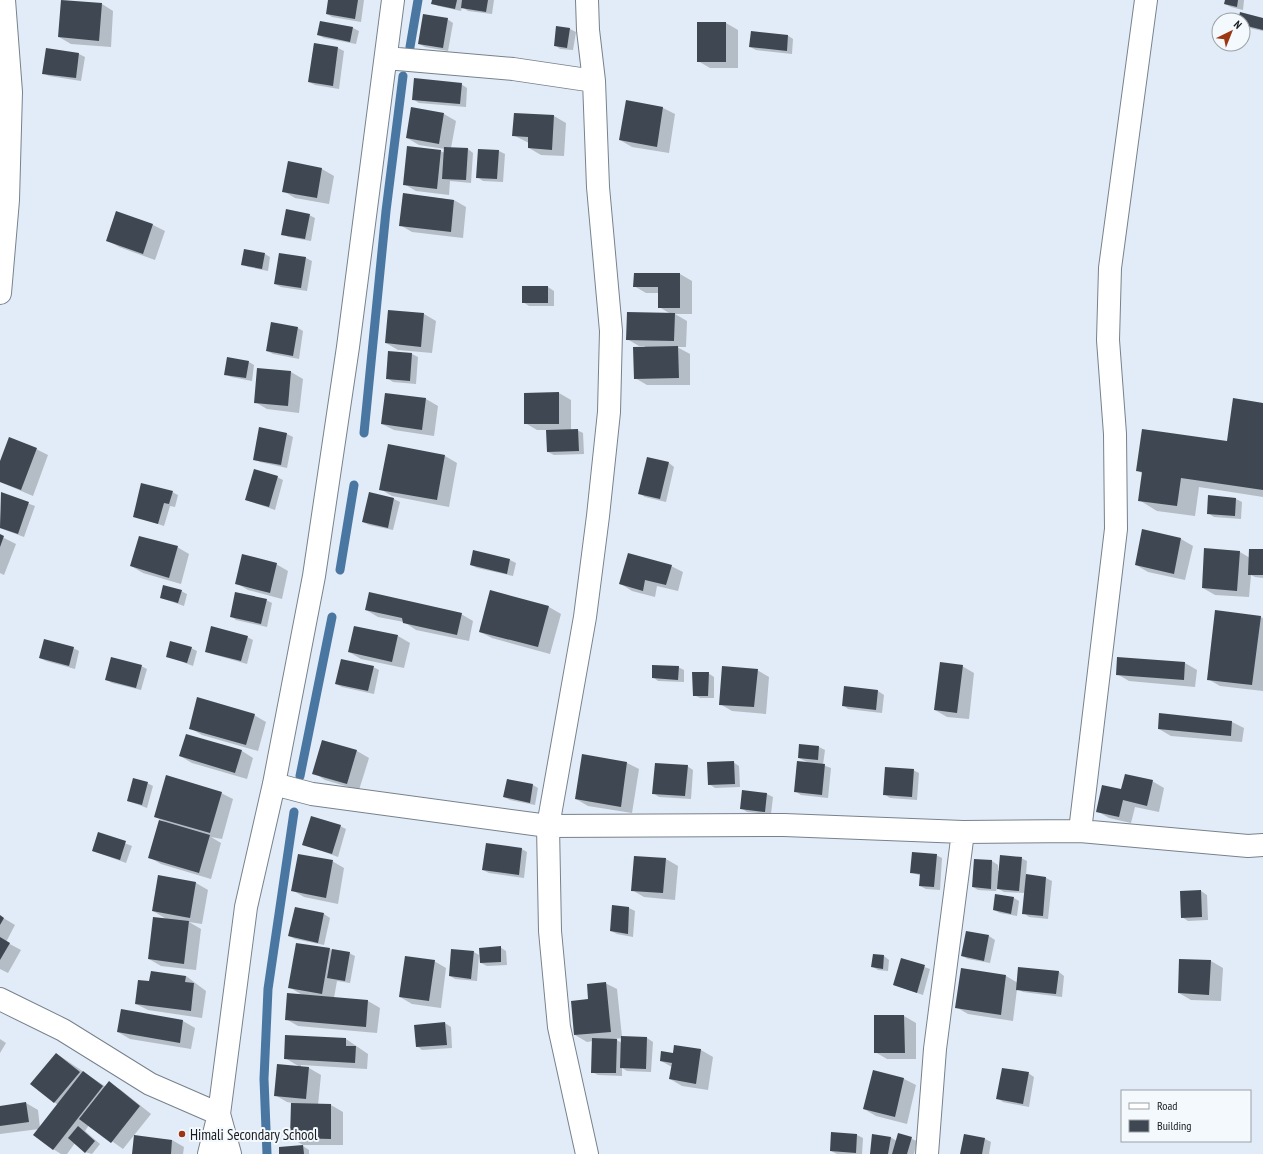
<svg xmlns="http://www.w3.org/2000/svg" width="1263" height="1154" viewBox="0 0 1263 1154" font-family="'PT Sans Narrow',sans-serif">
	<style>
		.shadow { fill: #0003; fill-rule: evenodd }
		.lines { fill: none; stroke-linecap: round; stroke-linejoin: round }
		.stream { stroke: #4a77a2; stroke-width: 9 }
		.building { fill: #3f4852 }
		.minor-casing { stroke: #77828c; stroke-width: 24 }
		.minor { stroke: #fff; stroke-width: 22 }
		.poi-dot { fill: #9d3712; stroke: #f4f9fe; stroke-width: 1.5 }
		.labels { text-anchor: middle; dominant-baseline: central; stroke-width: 4; stroke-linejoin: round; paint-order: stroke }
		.poi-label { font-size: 15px; fill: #181c20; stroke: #f4f9fe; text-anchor: start }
	</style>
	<rect width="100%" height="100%" fill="#e1ecf8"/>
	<!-- shadow -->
	<path class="shadow" d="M329,0H364L361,22L332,17L327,14Z
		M433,0H494L492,14L468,11L462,7L461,11L438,6L432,3Z
		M1226,0H1244L1243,10L1231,7L1225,4Z
		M102,4L113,11L111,47L71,44L59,37Z
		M447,19L453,23L448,51L425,47L419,44Z
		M1263,19V31L1244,27L1243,20H1239Z
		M320,22L353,28L359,31L356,44L324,38L318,35Z
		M726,23L738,30V68H710L698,61Z
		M557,27L570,29L576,32L573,50L560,49L555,45Z
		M787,35L793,39L792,54L756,50L750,47Z
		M314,44L338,48L344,51L339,89L315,85L309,82Z
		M46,50L79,54L85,57L81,81L49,76L43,73Z
		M461,84L467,88L466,107L419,103L413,99Z
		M627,101L663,108L675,114L669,153L632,147L620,140Z
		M444,114L456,121L451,148L468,149L473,153L471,183L450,181L449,195L416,191L404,184L440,151L445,153V149L419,145L407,138Z
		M515,114L554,116L566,123L564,156L541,155L529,148V143L513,135Z
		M479,150L499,151L505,154L503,182L483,181L477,177Z
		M288,163L322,169L334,176L329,204L295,198L283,191Z
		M403,194L454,200L466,207L463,238L412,232L400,225Z
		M116,212L153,225L165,231L155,260L119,247L107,240Z
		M309,215L315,218L311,241L288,237L283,234Z
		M265,254L270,257L268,271L248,267L242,264Z
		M280,254L306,258L312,261L307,291L281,287L275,284Z
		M635,274H680L692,281V314H675L687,321L686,347H677L690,354V385H647L635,378L645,346H639L627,339L671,314L659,307V293H646L634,286Z
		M523,287H548L554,291V306H529L523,302Z
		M424,314L436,321L432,353L398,350L386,343Z
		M298,328L303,331L299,359L273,354L267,351Z
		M389,352L412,354L418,357L416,384L393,382L387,378Z
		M249,362L254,365L252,381L231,377L225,374Z
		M291,372L303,379L299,413L267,409L255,402Z
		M559,393L571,400V430H577L583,433L584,454L554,455L548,452L547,430H537L525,423Z
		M426,399L438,406L434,436L394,430L382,424Z
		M1263,404V497L1199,487L1195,516L1157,511L1139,500L1143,474L1137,470L1228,442Z
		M260,429L287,434L293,437L287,468L260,462L254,459Z
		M36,449L48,455L33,496L0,482V464Z
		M445,456L457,463L449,507L392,496L380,489Z
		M669,463L674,467L666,502L645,497L639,493Z
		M277,477L283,480L275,510L246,500Z
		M172,492L178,495L175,507L170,506L164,526L134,516Z
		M2,494L35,506L24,537L0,528Z
		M370,494L394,499L400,502L393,530L369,525L363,522Z
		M1209,497L1236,499L1242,502L1241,519L1214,517L1208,513Z
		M1143,530L1181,539L1193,546L1185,580L1148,572L1136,565Z
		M0,536L16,544L4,575L0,573Z
		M177,547L189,554L181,584L143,573L131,566Z
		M1263,550V578L1255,577L1251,575L1249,597L1215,595L1203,588L1240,552L1250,558Z
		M474,551L510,560L516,563L513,576L477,568L471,565Z
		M276,564L288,571L282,599L248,590L236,583Z
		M671,566L683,572L678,591L657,586L655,597L632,591L621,584Z
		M181,591L187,594L184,606L161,598Z
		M266,600L272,603L267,627L236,620L231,616Z
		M549,607L561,614L550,654L492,638L480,632Z
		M366,610L461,614L473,621L469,641L416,630L404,622L378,617Z
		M1260,617L1263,618V691L1220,686L1208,679Z
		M354,627L398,636L410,643L404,668L361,659L349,652Z
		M247,637L253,640L247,664L212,654L206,651Z
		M73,648L79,651L75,669L46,661L40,658Z
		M191,648L197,651L193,666L167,656Z
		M1185,663L1197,670L1195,687L1129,681L1117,674Z
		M141,666L147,669L141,690L112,683L107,680Z
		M962,666L974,673L969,719L947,717L935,710Z
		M373,667L379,670L374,694L342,687L336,684Z
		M678,667L684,670V682L658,681L653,677Z
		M757,670L769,677L766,714L732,711L720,704Z
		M708,673L714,677V698H700L694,695Z
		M845,687L878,691L884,695L882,713L848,709L843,705Z
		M254,715L266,722L258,751L202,735L190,728Z
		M1232,722L1244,728L1242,742L1171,736L1159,729Z
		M323,741L357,751L369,758L359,790L325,780L314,773Z
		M800,745L819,747L825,750L823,765L831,768L828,798L801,795L795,791L809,763L799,758Z
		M242,751L253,758L247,779L192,763L180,756Z
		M733,762L739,766L740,787L715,788L709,784Z
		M627,763L639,769L632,813L588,806L576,799Z
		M687,766L693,770L691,799L659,797L653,793Z
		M913,770L919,773L917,800L890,798L884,794Z
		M1152,781L1164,788L1159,812L1135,807L1131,823L1109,818L1097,811L1122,790Z
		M147,783L153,786L147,808L128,801Z
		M533,785L538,788L535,805L510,800L504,797Z
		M743,791L767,794L773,797L771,814L747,812L741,808Z
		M221,793L233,799L222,839L211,837L221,843L211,879L161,864L149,857L165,822L155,817Z
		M340,826L346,829L338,857L303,844Z
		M98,833L132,846L126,863L93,851Z
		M522,849L527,852L524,878L489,873L483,870Z
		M936,855L942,858L940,890L926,889L920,886L921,876L911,872Z
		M1021,858L1027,861L1026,875L1046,878L1052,881L1048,919L1029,917L1024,913L1025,893L1004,892L997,888L996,891L978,890L973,887L974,860L992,861L998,865V871H999Z
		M666,859L678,866L675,900L644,897L632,890Z
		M332,861L344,868L338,904L304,897L292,890Z
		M159,876L196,883L208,890L202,924L189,922L201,929L196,970L161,966L149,959L168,920L153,911Z
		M1201,891L1207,895L1208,920L1188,921L1182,917Z
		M1014,898L1019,901L1017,916L1000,913L994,910Z
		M612,906L629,908L635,911L633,937L617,934L611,931Z
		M295,908L324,914L330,918L324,945L295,939L289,936Z
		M0,916L15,925L6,942L21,950L8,973L0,969Z
		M967,932L989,936L995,940L990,963L968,959L962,956Z
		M500,947L506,951L507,965L487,966L481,963Z
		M329,949L349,953L355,956L350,983L337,981L334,998L368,1001L380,1008L377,1033L298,1026L286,1019L304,996L289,987Z
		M474,952L479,955L477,981L455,979L450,976Z
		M884,956L889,960L888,971L878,970L873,967Z
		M902,959L930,969L923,995L894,985Z
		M434,961L446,968L441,1008L412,1004L400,997Z
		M1211,961L1223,968L1221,1001L1191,1000L1179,993Z
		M1059,972L1064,976L1062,997L1023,992L1017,989L1013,1021L968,1014L956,1007L1006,976L1018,983Z
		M186,976L206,991L202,1018L148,1010L136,1004L150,982Z
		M605,983L617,989L622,1037L647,1038L653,1042L651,1072L627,1071L622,1068V1076L598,1075L592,1072L593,1041L587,1042L575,1035L590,1000ZM622,1038V1043L615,1039Z
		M122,1011L183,1021L195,1028L191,1049L130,1039L118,1032Z
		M875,1016H904L916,1023V1059H887L875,1052Z
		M445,1023L451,1027L452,1048L422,1050L417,1046L415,1026Z
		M0,1039L6,1043L0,1053Z
		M346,1039L368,1054L367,1069L301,1065V1067L309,1068L321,1075L318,1105H331L343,1112V1145H303L291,1138L292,1103L287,1102L275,1095L300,1067L285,1058Z
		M701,1050L713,1057L708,1090L682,1086L670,1079L672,1067L661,1061Z
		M57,1054L106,1087L109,1083L121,1090L151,1114L123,1149L89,1125L85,1131L100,1144L92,1154L85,1152L75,1143L67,1154H61L53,1149L39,1129L0,1134V1107L26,1103L38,1110L40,1128L58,1105L32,1084Z
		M874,1071L904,1079L916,1085L907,1124L876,1116L864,1109Z
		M1028,1073L1034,1077L1029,1107L1003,1102L997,1098Z
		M832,1133L857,1135L863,1138L862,1154H837L831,1151Z
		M899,1134L917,1141L914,1154H871L890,1137L897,1141Z
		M964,1135L985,1139L991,1142L989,1154H961Z
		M135,1137L172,1140L184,1147L183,1154H133Z
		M303,1146L309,1150V1154H280Z"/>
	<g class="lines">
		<!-- stream -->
		<path class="stream" d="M410,47L418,0
			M364,433L386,211L403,76
			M340,570L354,485
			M300,776L332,617
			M267,1154L264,1079L268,989L294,812"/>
	</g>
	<!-- building -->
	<path class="building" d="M61,0L102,3L99,41L58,37Z
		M328,0H358L355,19L326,14Z
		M432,0H457L455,9L431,4Z
		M462,0H488L486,12L461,8Z
		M1225,0H1238L1237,7L1224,4Z
		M1240,12L1263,18V30L1243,25V20H1238Z
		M423,14L448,18L443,48L418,44Z
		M320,21L353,27L350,42L317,35Z
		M697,22H726V62H697Z
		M556,26L570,28L567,48L554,46Z
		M751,31L788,35L787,51L749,47Z
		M314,43L338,47L333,86L308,82Z
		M46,48L79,53L76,78L42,74Z
		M414,78L462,83L460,104L412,100Z
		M626,100L663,107L657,147L619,140Z
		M411,107L444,113L439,144L406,138Z
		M514,113L554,115L552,150L528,148V137L512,136Z
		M407,146L441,150L437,189L403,185Z
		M444,147L468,148L466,180L442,179Z
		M478,149L499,150L497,179L476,178Z
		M288,161L322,168L317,198L282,192Z
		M403,193L454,200L451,232L399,226Z
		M286,209L310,214L305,239L281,235Z
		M116,211L153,224L143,254L106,241Z
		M244,249L265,253L262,269L241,265Z
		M279,253L306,257L301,288L274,284Z
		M634,273H680V308H658V287H633Z
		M522,286H548V303H522Z
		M388,310L424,313L421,347L385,343Z
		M627,312L675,313L674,341L626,340Z
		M271,322L298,327L293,356L266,351Z
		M678,346L679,378L634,379L633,347Z
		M388,351L412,353L410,381L386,379Z
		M227,357L249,361L246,378L224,375Z
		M257,368L291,371L288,406L254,403Z
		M559,392V424H524V393Z
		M385,393L426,398L422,430L381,424Z
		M1233,398L1263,403V490L1181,478L1177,506L1138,501L1142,472L1136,471L1142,429L1227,441Z
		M259,427L287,433L281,465L253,460Z
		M578,429L579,451L547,452L546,430Z
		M9,437L37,448L21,490L0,482V461Z
		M388,444L445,455L437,500L379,490Z
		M647,457L669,462L660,499L638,494Z
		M254,469L278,476L269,507L245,500Z
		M141,483L173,491L169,504L164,503L158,524L133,517Z
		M1,492L29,502L18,534L0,528Z
		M369,492L394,498L388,528L362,522Z
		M1208,495L1236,498L1235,516L1207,514Z
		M1142,529L1181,538L1174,574L1135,565Z
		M0,534L4,536L0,547Z
		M139,536L178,546L169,578L130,566Z
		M1204,548L1240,551L1237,591L1202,588Z
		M1249,549H1263V575H1248Z
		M473,550L510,559L507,574L470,565Z
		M628,553L672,565L666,585L645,580L643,591L619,584Z
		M242,554L277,563L270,593L235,584Z
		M163,585L182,590L178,603L160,598Z
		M490,590L549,606L538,647L479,632Z
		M235,592L267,599L261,624L230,617Z
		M369,592L462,613L457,635L403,623L402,618L365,610Z
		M1215,610L1261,616L1252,685L1207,680Z
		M211,626L248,636L241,661L205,652Z
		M354,626L398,635L392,662L348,652Z
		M44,639L74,647L69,666L39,658Z
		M170,641L192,647L187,663L166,657Z
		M111,657L142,665L136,688L105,680Z
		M1117,657L1185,662L1184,680L1116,675Z
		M341,659L374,666L368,691L335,684Z
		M940,662L963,665L957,713L934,710Z
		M652,665L679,666L678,680L652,678Z
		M722,666L758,669L754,707L719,705Z
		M692,672H709L708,696H693Z
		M844,686L878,690L876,710L842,706Z
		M197,697L255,714L246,745L189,729Z
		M1159,713L1232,721L1231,736L1158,729Z
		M186,734L242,750L235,773L179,756Z
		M322,740L357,750L347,784L312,774Z
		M799,744L819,746L818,760L798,758Z
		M582,754L627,762L621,807L575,799Z
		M734,761L735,784L708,785L707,762Z
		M797,761L825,764L822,795L794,792Z
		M655,763L688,765L685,796L652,794Z
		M885,767L914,769L912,797L883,795Z
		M1125,774L1153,780L1147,806L1123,800L1119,817L1096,812L1102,785L1121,789Z
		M166,775L222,792L210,833L154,817Z
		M133,778L148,782L142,805L127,801Z
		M507,779L533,784L530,803L503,797Z
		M742,790L767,793L765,812L740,809Z
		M311,816L341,825L332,854L302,845Z
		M159,820L210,835L199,873L148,858Z
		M98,832L126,841L120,860L92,851Z
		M486,843L522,848L519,875L482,870Z
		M912,852L937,854L934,887L919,886L920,874L910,873Z
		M298,854L333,860L326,898L291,891Z
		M1000,855L1022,857L1019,891L997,889Z
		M634,856L666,858L663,893L631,891Z
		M974,859L992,860L991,889L972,887Z
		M1026,874L1046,877L1043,916L1022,914Z
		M158,875L196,882L190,918L152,911Z
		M1201,890L1202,917L1181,918L1180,891Z
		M995,894L1014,897L1011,914L993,910Z
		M612,905L629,907L628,934L610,931Z
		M295,907L324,913L318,943L288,936Z
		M0,915L4,918L0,925Z
		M153,917L189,921L184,964L148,959Z
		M966,931L989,935L984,961L961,956Z
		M0,937L10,943L0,960Z
		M296,943L330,948L322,994L288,988Z
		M501,946V962L480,963L479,948Z
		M332,949L350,952L345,981L327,978Z
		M451,949L474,951L471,979L449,976Z
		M873,954L884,955L883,969L871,967Z
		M405,956L435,960L429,1001L399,997Z
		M901,958L925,965L917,993L893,985Z
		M1179,959L1211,960L1209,995L1178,993Z
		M1018,967L1059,971L1056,994L1016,990Z
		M961,968L1006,975L1001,1015L955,1008Z
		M151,971L186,976L185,982L194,983L191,1011L135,1004L138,980L149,981Z
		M606,982L611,1032L574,1035L571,1001L588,999L587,984Z
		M287,993L368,1000L366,1027L285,1020Z
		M121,1009L183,1020L180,1043L117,1032Z
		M874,1015H904L905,1053H874Z
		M445,1022L447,1045L416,1047L414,1025Z
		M285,1035L346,1038V1046H356L355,1063L284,1059Z
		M621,1036L647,1037L646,1069L620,1068Z
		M592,1038L617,1039L616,1073H591Z
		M674,1045L701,1049L696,1084L669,1079L672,1063L660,1061L661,1051L673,1053Z
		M56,1053L80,1072L54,1103L30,1084Z
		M277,1064L309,1067L306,1099L274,1096Z
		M1002,1068L1029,1072L1023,1104L996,1099Z
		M873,1070L904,1078L895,1117L863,1109Z
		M83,1071L103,1086L53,1150L33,1135Z
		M109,1081L140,1106L111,1143L79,1119Z
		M26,1102L29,1122L0,1126V1106Z
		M291,1103L331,1104V1139L290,1138Z
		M78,1126L95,1141L85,1153L68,1138Z
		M831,1132L857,1134L856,1153L830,1151Z
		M898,1133L912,1137L907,1154H892Z
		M872,1134L891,1137L888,1154H870Z
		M964,1134L985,1138L982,1154H960Z
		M134,1135L172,1140L171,1154H132Z
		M303,1145L304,1154H279V1147Z"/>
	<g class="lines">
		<defs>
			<path id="minor" d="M386,58L513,69L594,81
				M0,293L8,200L11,92L4,0
				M274,784L312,794L548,826L784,825L963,832L1080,831L1248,846L1263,845
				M1080,831L1116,529L1115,434L1108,340L1110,268L1146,0
				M0,999L63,1030L150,1084L219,1114L230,1154
				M209,1154L219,1114L246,907L274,784L314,576L348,347L393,0
				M587,1154L559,1027L550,931L548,826L585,617L598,516L609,412L611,331L598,187L594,81L588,30L587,0
				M927,1154L935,1049L963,832"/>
		</defs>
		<!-- minor casing -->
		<use href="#minor" class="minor-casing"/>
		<!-- minor -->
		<use href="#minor" class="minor"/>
	</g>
	<!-- markers -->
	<circle class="poi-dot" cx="182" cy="1134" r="4"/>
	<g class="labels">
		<!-- poi labels -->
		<g class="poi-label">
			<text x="190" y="1134">Himali Secondary School</text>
		</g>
	</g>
	<!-- legend -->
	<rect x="1121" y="1090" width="130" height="52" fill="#f4f9fe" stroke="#9ca1a5"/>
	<rect x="1129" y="1103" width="20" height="6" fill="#ffffff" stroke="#9ca1a5"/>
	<text x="1157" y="1110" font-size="12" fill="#181c20">Road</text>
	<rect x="1129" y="1120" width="20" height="12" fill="#3f4852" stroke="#9ca1a5"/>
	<text x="1157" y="1130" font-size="12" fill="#181c20">Building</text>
	<!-- north arrow -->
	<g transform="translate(1231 32) rotate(43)"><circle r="19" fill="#f4f9fe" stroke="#9ca1a5"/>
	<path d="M0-3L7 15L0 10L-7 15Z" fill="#9d3712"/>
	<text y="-6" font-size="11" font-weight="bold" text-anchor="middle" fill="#181c20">N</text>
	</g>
</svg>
